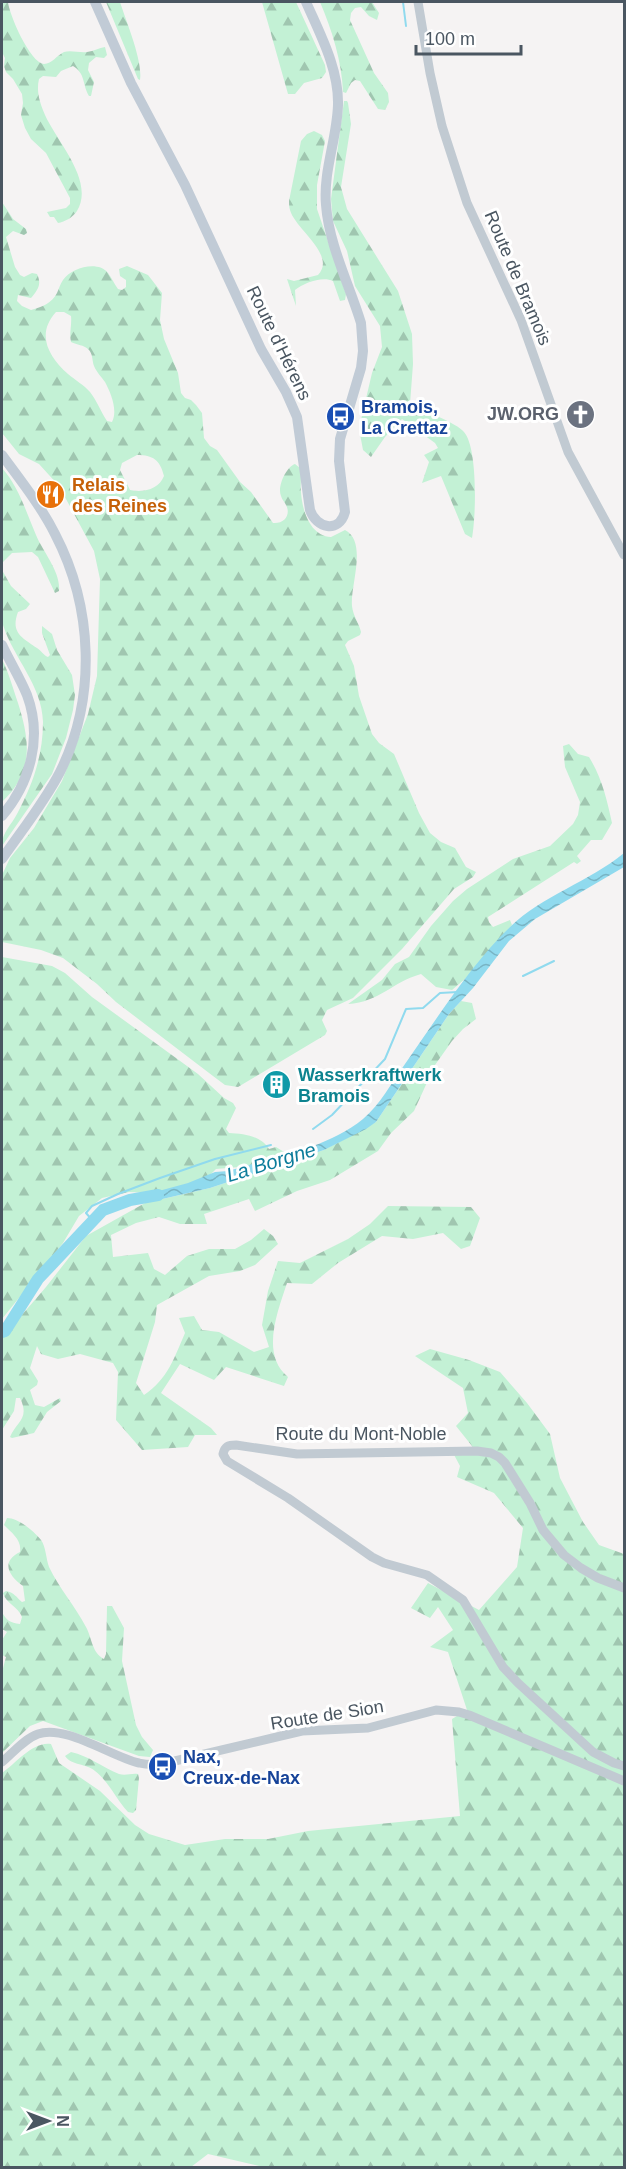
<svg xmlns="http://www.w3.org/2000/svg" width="626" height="2169" viewBox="0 0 626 2169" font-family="Helvetica,sans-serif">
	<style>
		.forest { fill: url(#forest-firs); fill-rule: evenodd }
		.water { fill: url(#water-waves) }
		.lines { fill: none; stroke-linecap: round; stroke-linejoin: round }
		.stream { stroke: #90daee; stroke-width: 2 }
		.river { stroke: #90daee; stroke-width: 12 }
		.tertiary { stroke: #c1cad2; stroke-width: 9 }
		.secondary { stroke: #c1cbd6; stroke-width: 10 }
		.labels { text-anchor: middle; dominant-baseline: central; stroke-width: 6; stroke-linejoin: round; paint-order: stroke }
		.street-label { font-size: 18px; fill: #4a5661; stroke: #fff }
		.transit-label { font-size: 18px; font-weight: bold; fill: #164399; stroke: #fff; text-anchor: start }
		.worship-label { font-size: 18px; font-weight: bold; fill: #5b616d; stroke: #fff; text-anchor: end }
		.food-label { font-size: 18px; font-weight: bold; fill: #c56008; stroke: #fff; text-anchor: start }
		.culture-label { font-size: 18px; font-weight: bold; fill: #0d838f; stroke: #fff; text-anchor: start }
		.water-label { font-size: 20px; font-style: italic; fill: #0c7c9b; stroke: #fff }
	</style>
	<defs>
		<pattern id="forest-firs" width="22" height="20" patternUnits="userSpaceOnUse" patternTransform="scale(1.5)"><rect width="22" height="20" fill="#c3f1d5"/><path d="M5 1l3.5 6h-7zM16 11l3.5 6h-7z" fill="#a0c6b0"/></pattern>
		<pattern id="water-waves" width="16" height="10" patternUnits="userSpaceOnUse" patternTransform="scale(1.5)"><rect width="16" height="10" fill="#90daee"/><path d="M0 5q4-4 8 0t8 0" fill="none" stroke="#78b4c4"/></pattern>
	</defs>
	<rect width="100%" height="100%" fill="#f5f3f3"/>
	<!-- forest -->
	<path class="forest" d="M2,2H8C9,14 30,63 44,64C52,64 57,55 64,52C71,50 80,53 87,52C94,51 99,48 105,47L107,55L104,58L96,57L89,63L88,70L94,82L91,96H89C82,84 86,74 73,66L61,71L56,77L43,76L39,79C36,92 40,103 45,115C57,142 95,181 77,211C73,217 65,222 58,223L54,217H50L47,212L66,208L70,204V198L46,153L31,139L25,128L21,115L23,103L22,94L13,79L6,72L4,66L5,58L2,52Z
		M106,2H120C126,21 143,61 140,80L138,79Z
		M262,2H296L325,65L326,72L322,78L304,83L295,94H288Z
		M320,2H372L379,13L377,20L369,16L361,7L355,8L351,13L350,20L374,73L388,93L389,102L385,110L378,109L360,81L355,80L351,83L346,93L343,92C342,62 332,30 320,2Z
		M344,101H347L348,103L351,124L341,187L347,209L398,291L412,334L413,364L410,404C422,410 457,423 464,432C478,448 476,517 472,538L465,534L441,476L422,483L429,462L424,455L438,448L435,443L402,419L385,437L371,457L363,450L360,434L361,420L372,373L382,347L380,326L355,286L347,251L333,221L331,199Z
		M314,131L322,135L325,141L317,185V209L346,294L345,300L340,301L333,281C322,276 304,283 295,290L296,306L287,279L294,281L318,275C337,255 295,229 290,210C289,207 289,204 289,201L301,141L307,134Z
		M2,202L13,219L26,229L27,233L24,235L13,231L6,237L15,267L20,275L24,277L32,273L37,274C42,284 38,290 31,298L18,295L17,301L22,306L31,310C42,307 52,303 57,293C59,289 60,284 63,280C71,268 98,260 108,273C112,278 114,284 118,289L122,290L126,287V280L120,276L119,269L127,266L148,275L162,293L160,320L164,339L178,373L181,393L185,398L191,400L196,405L202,413L204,438L210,446L217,450L240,482L251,492L273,523C285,524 291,514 286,505C285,502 282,500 281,496C277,487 286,467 295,464L300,468C302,476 300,484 301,492C302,510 310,536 331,537L345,530C368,542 350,586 352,606C353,616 359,623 361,632L360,635L348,641L345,645L354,666L359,696L372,734L379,743L394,754L419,813L430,833L441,842L455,848L466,867L476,872L473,877L454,889L402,949L353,998L327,1010L322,1020L327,1031L325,1035L238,1087L225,1085L213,1076L116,1002L97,984L63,958L41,950L2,942V875L10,858L34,828L62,781L88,714L97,676L100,579L94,551L59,486L39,464L19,454L2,433ZM56,312H64L71,316C72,325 69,334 71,342C77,345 84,345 88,349C93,353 92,361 94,366C97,373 101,376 105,382C111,393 118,411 112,422L107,421C101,412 97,401 90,392C84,385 75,380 68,374C48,356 36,334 56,312ZM137,455C153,455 160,460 164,476C159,489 144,493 130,490L120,470L122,463Z
		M2,468C19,487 26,512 36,535C43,552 61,572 59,591L55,593L38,557L32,552L12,553L3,562L2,569Z
		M2,570L11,586L30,604L26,609L18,612C10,633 23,638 37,648C42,651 43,655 48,657L50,655L42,633V626L52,634L57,650L72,675L75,695L73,710L66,738L52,774L2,846C1,834 12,824 17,814C33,784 43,755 43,722C42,685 14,659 3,625C0,611 1,586 2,570Z
		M2,659C9,674 13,688 18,703C30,741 34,772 2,802Z
		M569,744L578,754L589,757C602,778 607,800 612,823L602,840H591L577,856L581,861L577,864L574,862L488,917L489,922L493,927L510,920L512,925L466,978L452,990L436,987L421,974C392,982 380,1002 348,1004L382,980L395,964L409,957L431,926L453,901L467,889L513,859L550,846L573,824L578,815L580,802L565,767L563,746Z
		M2,957L52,966L65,973L92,997L198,1074L224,1098L233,1103L236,1108L226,1129L229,1133C244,1134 260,1135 269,1149L276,1147L284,1152L283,1156L252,1166L216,1169L207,1178L155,1193L129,1192L102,1198L79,1216L63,1243L2,1319Z
		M461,1001L472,1003L476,1019L463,1029L452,1041L435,1065L414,1111L391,1133L378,1151L330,1180L297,1191L255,1211L249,1199L204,1214L207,1224H180L159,1217L136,1223L111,1235L113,1257L148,1253L154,1269L165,1275L187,1256L209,1249H235L251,1240L264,1229L273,1236L278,1244L255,1265L240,1271L209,1276L157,1305L155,1322L136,1383L144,1395C168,1379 174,1358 185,1333L179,1318L194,1316L202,1330L219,1332L254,1352L269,1347L262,1325L268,1291L278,1261L300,1263L348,1239L370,1224L388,1206L471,1207L480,1218L470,1246L461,1249L443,1233L413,1239L382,1236L338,1263L312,1284L287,1283C278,1311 260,1354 288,1377L284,1386L226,1367L214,1380L180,1364L161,1393L211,1428L217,1435H195L188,1447L142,1450L116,1420L118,1372L113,1363L80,1354L58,1359L41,1354L37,1346L30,1368L38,1381L37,1385L30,1390L35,1405L44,1407L60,1398L61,1401L47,1412L34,1433L12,1438L10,1437C17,1421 30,1419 20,1398H16L14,1411L2,1430V1338L46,1287L86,1236L145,1203L210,1188L324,1150L376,1122L449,1014Z
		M430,1349L469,1360L500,1372L527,1403L550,1434L560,1478L583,1522L599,1545L624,1554V2167L268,2168L208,2154L191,2167L2,2168V1773C15,1764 33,1741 51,1744L59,1763L100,1791L135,1825L149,1834L185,1845L225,1839H268L308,1831L460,1816L452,1719L467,1710L448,1652L430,1647L453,1630L438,1607L430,1618L411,1608L428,1583L479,1610L517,1567L523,1528L494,1493L457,1477L460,1466L452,1451H476L456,1426L468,1413L463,1388L415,1356Z
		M7,1518C18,1518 34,1531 41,1540C46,1547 46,1559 49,1567C59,1588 75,1606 86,1627C92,1638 92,1653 104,1659L106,1654L107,1606H112L124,1628L122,1661L136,1725L142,1737L153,1750L150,1757L139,1756L43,1721L30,1726L2,1753V1672L6,1657L2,1655V1640L7,1632L2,1629V1612C6,1620 10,1623 20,1624L22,1617C18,1606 6,1604 3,1593L6,1591C15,1593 16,1597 22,1602L25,1601L23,1586C9,1576 0,1562 20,1552C22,1540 12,1533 4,1525Z
		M71,1752C89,1756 102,1767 119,1774C126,1776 131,1773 138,1774L139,1778L136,1810L133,1813L128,1812C116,1799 109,1782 95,1771C86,1763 72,1766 65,1756Z"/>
	<!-- water -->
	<path class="water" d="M624,853V867L535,919L509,941L473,988L449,1014L376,1122L366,1129L324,1150L210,1188L145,1203L144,1195L188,1183L215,1172L228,1171C273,1157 326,1149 363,1119C380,1105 392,1082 405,1064C438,1017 469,967 510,927C543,895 589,882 624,853Z"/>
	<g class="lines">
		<!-- stream -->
		<path class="stream" d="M403,2L406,26
			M523,976L554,961
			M313,1129L332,1115L385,1059L406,1009L423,1008L440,993L458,992
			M93,1221L86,1213L92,1206L118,1194L160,1178L215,1159L271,1145"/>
		<!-- river -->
		<path class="river" d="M2,1332L5,1331L38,1279L103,1210L130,1200L158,1195"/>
		<!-- tertiary -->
		<path class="tertiary" d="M418,2L430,73L442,126L467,203L521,320L568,452L624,555
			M624,1588L598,1578L581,1568L564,1555L543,1530L530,1503L505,1463L499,1457L491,1453L477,1451L297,1454L236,1445C228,1445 225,1446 223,1454L227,1461L288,1498L372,1557L384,1563L427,1575L463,1600L503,1667L518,1683L593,1752L614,1763L624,1766
			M2,1762C13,1753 24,1739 38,1734C65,1724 112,1757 139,1763C147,1765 154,1765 162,1764L302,1731L368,1728L436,1710L459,1712L469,1715L624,1781"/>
		<!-- secondary -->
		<path class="secondary" d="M95,2L131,83L185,185L261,349L286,392L297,417L310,510C316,528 339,534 345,512L339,461L340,439L361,368L363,351L361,323C349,284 329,245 326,205C323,171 337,139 338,105C339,69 320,34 306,2
			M2,455C21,481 41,506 55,534C93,607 97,697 60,772C44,803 22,830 2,859
			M2,645C10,662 20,678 27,695C43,738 30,783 2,816"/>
	</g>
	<!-- icons -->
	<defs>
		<symbol id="church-disc" viewBox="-11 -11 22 22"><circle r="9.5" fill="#6b7280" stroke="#fff"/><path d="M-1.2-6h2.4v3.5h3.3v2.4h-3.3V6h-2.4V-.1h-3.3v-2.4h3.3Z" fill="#fff"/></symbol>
		<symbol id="bus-disc" viewBox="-11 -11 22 22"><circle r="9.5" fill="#1a4fb4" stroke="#fff"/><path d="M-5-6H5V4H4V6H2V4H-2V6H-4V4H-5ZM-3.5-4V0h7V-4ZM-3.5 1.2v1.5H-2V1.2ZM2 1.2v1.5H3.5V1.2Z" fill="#fff"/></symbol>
		<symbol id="restaurant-disc" viewBox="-11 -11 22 22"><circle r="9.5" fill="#e8710a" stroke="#fff"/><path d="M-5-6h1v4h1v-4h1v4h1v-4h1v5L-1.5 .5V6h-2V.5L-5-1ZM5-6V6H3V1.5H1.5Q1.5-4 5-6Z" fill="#fff"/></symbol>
		<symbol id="building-disc" viewBox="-11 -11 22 22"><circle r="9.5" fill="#0f9aa8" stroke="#fff"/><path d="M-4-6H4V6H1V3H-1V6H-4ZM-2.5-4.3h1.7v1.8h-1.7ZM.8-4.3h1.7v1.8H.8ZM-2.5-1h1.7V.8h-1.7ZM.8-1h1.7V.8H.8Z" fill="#fff"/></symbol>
	</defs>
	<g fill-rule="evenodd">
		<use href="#church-disc" x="564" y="398" width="33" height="33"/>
		<use href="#bus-disc" x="324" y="400" width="33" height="33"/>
		<use href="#restaurant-disc" x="34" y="478" width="33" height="33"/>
		<use href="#building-disc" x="260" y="1068" width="33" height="33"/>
		<use href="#bus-disc" x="146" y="1750" width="33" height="33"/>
	</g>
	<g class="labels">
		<!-- street labels -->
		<g class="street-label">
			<text transform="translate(518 278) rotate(67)">Route de Bramois</text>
			<text transform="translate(279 343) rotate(64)">Route d'Hérens</text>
			<text x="361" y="1434">Route du Mont-Noble</text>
			<text transform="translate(327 1715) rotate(-9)">Route de Sion</text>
		</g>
		<!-- transit labels -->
		<g class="transit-label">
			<text x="361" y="407">Bramois,<tspan x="361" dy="21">La Crettaz</tspan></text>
			<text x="183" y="1757">Nax,<tspan x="183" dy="21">Creux-de-Nax</tspan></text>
		</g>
		<!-- worship labels -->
		<g class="worship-label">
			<text x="559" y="414">JW.ORG</text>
		</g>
		<!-- food labels -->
		<g class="food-label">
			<text x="72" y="485">Relais<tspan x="72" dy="21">des Reines</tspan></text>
		</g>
		<!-- culture labels -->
		<g class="culture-label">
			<text x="298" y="1075">Wasserkraftwerk<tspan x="298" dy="21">Bramois</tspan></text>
		</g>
		<!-- water labels -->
		<g class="water-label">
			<text transform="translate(271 1162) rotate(-17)">La Borgne</text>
		</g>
	</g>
	<!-- border -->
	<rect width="626" height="2169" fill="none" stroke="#4a5661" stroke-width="6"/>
	<!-- north arrow -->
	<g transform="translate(48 2121) rotate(90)" stroke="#ffffff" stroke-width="4.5" paint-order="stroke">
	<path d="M0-4.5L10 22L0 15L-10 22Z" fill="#4a5661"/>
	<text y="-9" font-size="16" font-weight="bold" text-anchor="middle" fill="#4a5661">N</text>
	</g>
	<!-- scale -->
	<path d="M416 45v9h105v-9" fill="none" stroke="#4a5661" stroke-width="3"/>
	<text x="425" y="45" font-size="18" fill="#4a5661" stroke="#ffffff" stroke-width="4.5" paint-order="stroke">100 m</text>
</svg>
